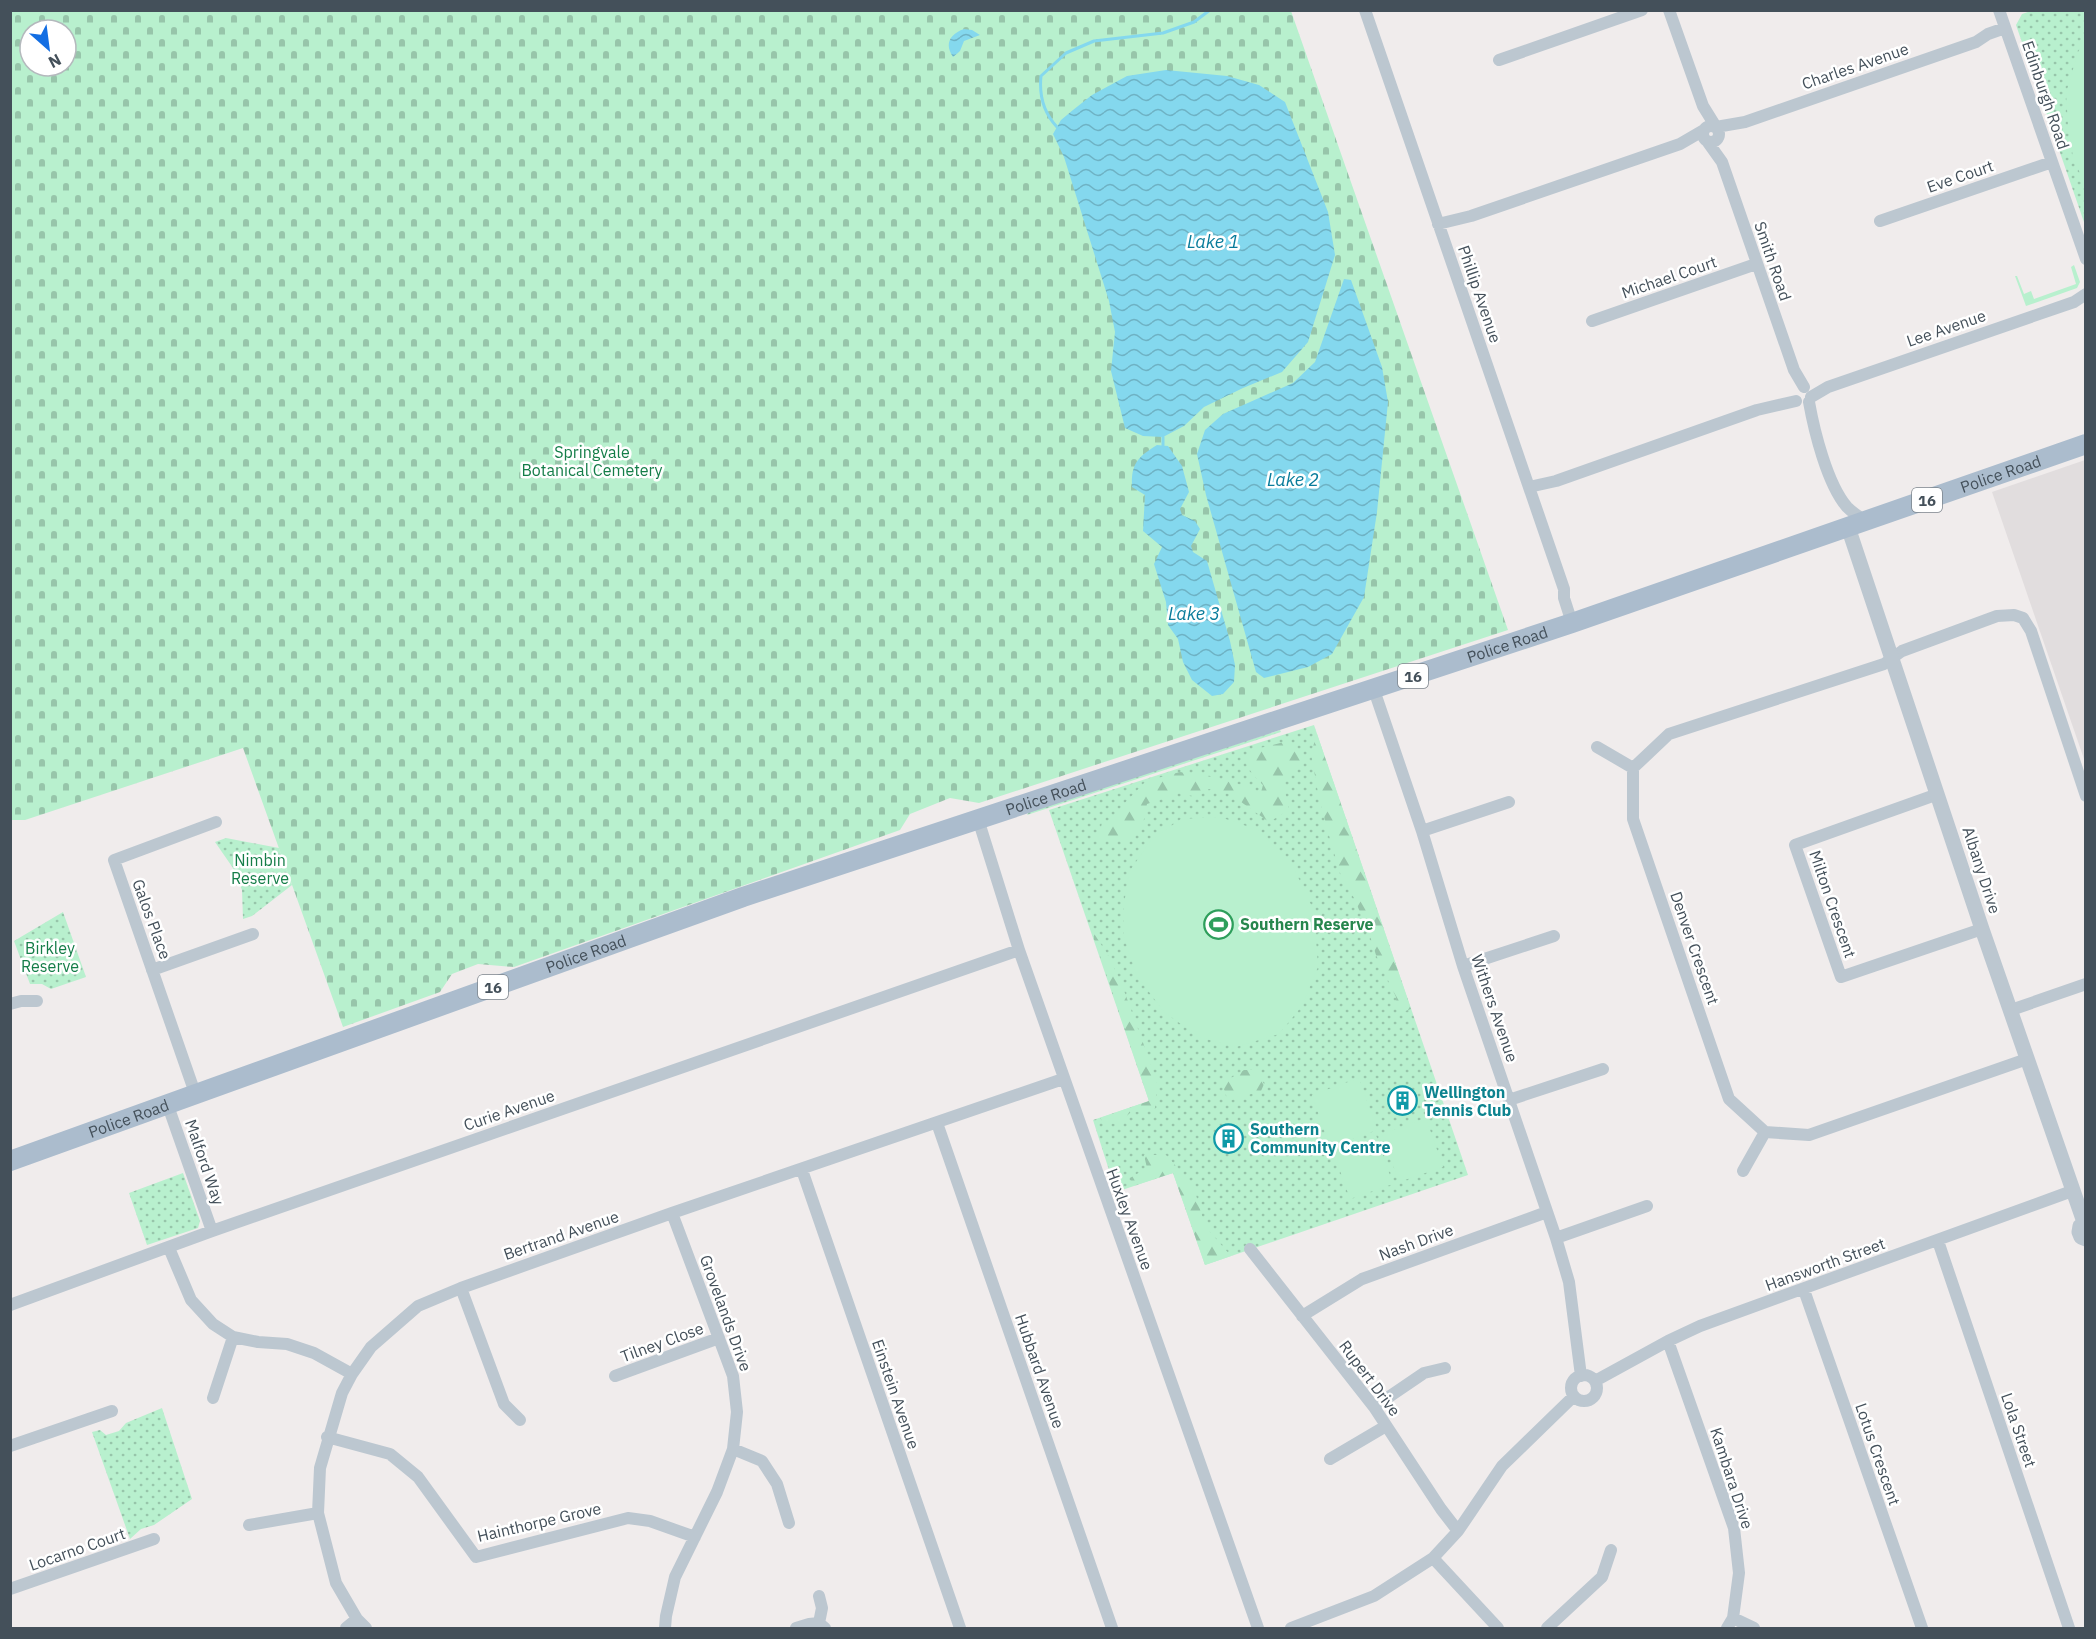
<svg xmlns="http://www.w3.org/2000/svg" width="2096" height="1639" viewBox="0 0 2096 1639" font-family="'IBM Plex Sans',sans-serif">
	<style>
		.education { fill: #e1ddde }
		.grass { fill: url(#grass-dots) }
		.forest { fill: url(#forest-firs) }
		.cemetery { fill: url(#cemetery-stones); fill-rule: evenodd }
		.garden { fill: #b8f0ce }
		.water { fill: url(#water-waves) }
		.lines { fill: none; stroke-linecap: round; stroke-linejoin: round }
		.stream { stroke: #84d8ee; stroke-width: 3 }
		.minor { stroke: #bcc7d0; stroke-width: 12 }
		.tertiary { stroke: #bcc7d0; stroke-width: 15 }
		.primary { stroke: #abbccd; stroke-width: 20 }
		.labels { text-anchor: middle; dominant-baseline: central; stroke-width: 5; stroke-linejoin: round; paint-order: stroke }
		.shield { fill: #fff; stroke: #7c848c; stroke-width: 1.5 }
		.shield-label { font-size: 15px; font-weight: bold; fill: #44505a }
		.street-label { font-size: 16px; fill: #44505a; stroke: #fff }
		.park-label { font-size: 16px; fill: #147d48; stroke: #fff }
		.leisure-label { font-size: 16px; font-weight: bold; fill: #27864d; stroke: #fff; text-anchor: start }
		.culture-label { font-size: 16px; font-weight: bold; fill: #0d838f; stroke: #fff; text-anchor: start }
		.water-label { font-size: 18px; font-style: italic; fill: #097c9b; stroke: #fff }
	</style>
	<defs>
		<pattern id="grass-dots" width="8" height="8" patternUnits="userSpaceOnUse" patternTransform="scale(1.5)"><rect width="8" height="8" fill="#b8f0ce"/><path d="M2 2h.1M6 6h.1" fill="none" stroke="#97c5aa" stroke-width="1.8" stroke-linecap="round"/></pattern>
		<pattern id="forest-firs" width="22" height="20" patternUnits="userSpaceOnUse" patternTransform="scale(1.5)"><rect width="22" height="20" fill="#b8f0ce"/><path d="M5 1l3.5 6h-7zM16 11l3.5 6h-7z" fill="#97c5aa"/></pattern>
		<pattern id="cemetery-stones" width="16" height="16" patternUnits="userSpaceOnUse" patternTransform="scale(1.5)"><rect width="16" height="16" fill="#b8f0ce"/><path d="M2 7V4a2 2 0 0 1 4 0v3zM10 15v-3a2 2 0 0 1 4 0v3z" fill="#97c5aa"/></pattern>
		<pattern id="water-waves" width="16" height="10" patternUnits="userSpaceOnUse" patternTransform="scale(1.5)"><rect width="16" height="10" fill="#84d8ee"/><path d="M0 5q4-4 8 0t8 0" fill="none" stroke="#6eb2c4"/></pattern>
	</defs>
	<rect width="100%" height="100%" fill="#f0ecec"/>
	<!-- education -->
	<path class="education" d="M2085,460H2086L2085,762L1992,492Z"/>
	<!-- grass -->
	<path class="grass" d="M2031,11H2085V225L2016,25L2022,14Z
		M1314,725L1468,1175L1205,1265L1173,1173L1116,1192L1093,1120L1149,1101L1049,810Z
		M1280,730L1281,732L1027,815L1029,811Z
		M226,838L279,848L292,885L252,916L243,919L242,890L233,868L215,842Z
		M63,912L86,977L51,989L42,984H30L14,941Z
		M183,1173L200,1221L198,1228L147,1245L129,1193Z
		M162,1408L192,1499L154,1525L141,1529L130,1539L92,1432L100,1430L106,1435L119,1431L126,1423Z"/>
	<!-- forest -->
	<path class="forest" d="M1317,734L1411,1009L1397,1014L1396,997L1376,955L1369,933L1354,898L1341,876L1330,839L1318,793L1311,753Z
		M1289,740L1302,755L1299,768L1283,783L1289,810L1269,822L1230,794L1209,789L1197,797L1179,793L1147,804C1145,813 1144,826 1138,833C1128,844 1108,841 1096,838L1100,833L1102,822L1114,820L1121,807L1146,781L1180,772L1207,776L1249,787L1260,796L1263,785C1224,746 1257,752 1289,740Z
		M1091,929L1108,955L1122,985L1149,1059L1157,1083L1155,1108L1130,1113L1117,1124L1103,1122L1100,1118L1149,1101Z
		M1244,1070H1256L1264,1084L1261,1091L1228,1101L1223,1086L1226,1081Z
		M1144,1155H1166L1183,1174L1196,1195L1205,1226L1231,1256L1205,1265L1173,1173L1133,1186L1130,1178L1147,1168Z"/>
	<!-- cemetery -->
	<path class="cemetery" d="M11,11H1291L1508,630L979,803L950,798L910,814L900,830L514,967L478,964L452,974L440,992L343,1027L243,748L25,820H11ZM30,30H66V66H30Z"/>
	<!-- garden -->
	<path class="garden" d="M2085,40V185L2073,157L2068,125L2066,93L2078,52Z
		M2074,265L2080,282L2077,288L2026,306L2015,276H2017L2024,294L2031,291L2034,299L2076,284L2071,267Z
		M1220,817L1258,830L1291,862L1314,911L1318,967L1302,1006L1279,1034L1236,1047L1199,1037L1164,1012L1137,976L1124,937V904L1129,872L1151,840L1181,819Z
		M1359,1078L1377,1130L1330,1147L1312,1095Z
		M1426,1118L1443,1167L1399,1182L1382,1134Z
		M1376,1135L1393,1184L1350,1199L1333,1151Z"/>
	<!-- water -->
	<path class="water" d="M964,29L972,30L980,35L964,41L960,51L953,57C944,44 950,34 964,29Z
		M1166,70L1227,76L1259,85L1285,102L1328,212L1335,255L1308,342L1282,372L1243,388L1204,407L1184,426L1163,437L1143,436L1125,428L1111,371L1115,332L1109,301L1064,157L1053,134L1061,120L1073,110L1092,95L1127,76Z
		M1344,279L1351,280L1382,367L1388,402L1377,512L1364,597L1332,654L1308,667L1264,678L1256,672L1206,495L1197,454L1205,430L1223,414L1293,383L1315,362Z
		M1157,445L1168,446L1182,466L1189,492L1180,509L1182,515L1195,521L1200,529L1191,546L1193,552L1207,561L1230,641L1235,665L1234,682L1223,694L1212,696L1192,680L1183,662L1178,639L1168,625L1166,602L1154,564L1162,547L1143,531L1145,495L1132,487C1131,463 1138,457 1157,445Z"/>
	<g class="lines">
		<!-- stream -->
		<path class="stream" d="M1057,127C1044,113 1039,95 1041,76L1066,53L1094,41L1163,33L1194,22L1210,10
			M1163,445V437"/>
		<!-- minor -->
		<path class="minor" d="M1365,10L1564,589V598L1572,623
			M1669,10L1703,106L1716,127
			M1999,10L2086,259
			M1499,60L1642,10
			M1703 134a8 8 0 1 1 16 0a8 8 0 1 1-16 0Z
			M1716,127L1745,122L1976,42L1988,34L2005,28
			M1707,141L1722,162L1794,370L1804,387
			M1880,221L2052,162
			M1438,224L1471,216L1680,144L1704,130
			M1592,321L1756,264
			M1811,397L1828,387L2074,302L2086,294
			M1809,402C1814,430 1827,484 1847,507C1852,512 1859,517 1866,521
			M1529,487L1556,481L1757,410L1796,401
			M1374,690L1422,831L1463,966L1556,1238L1569,1282L1581,1376
			M1597,747L1633,768
			M1938,794L1795,845L1841,977L1982,929
			M978,819L1019,950L1258,1628
			M1422,831L1509,802
			M1463,966L1554,936
			M152,970L253,934
			M10,1004L21,1001H37
			M2011,1010L2086,984
			M2027,1059L1809,1135L1765,1132L1729,1099L1633,819V768L1669,734L1884,664L1902,651L1997,616L2014,615L2023,618L2031,631L2086,796
			M195,1093L114,860L216,822
			M1509,1100L1603,1069
			M167,1103L212,1231
			M937,1123L1112,1628
			M802,1170L960,1628
			M1743,1171L1765,1132
			M1556,1238L1647,1206
			M1938,1241L2069,1628
			M169,1248L191,1300L213,1324L233,1337L258,1342L287,1344L314,1353L352,1374
			M1250,1249L1374,1407L1441,1509L1458,1531
			M461,1288L504,1404L520,1420
			M1804,1290L1922,1628
			M10,1305L212,1231L1019,950
			M1302,1316L1362,1279L1547,1212
			M1668,1341L1734,1528L1739,1573L1733,1618L1727,1628
			M1571 1388a13 13 0 1 1 26 0a13 13 0 1 1-26 0Z
			M615,1376L719,1338
			M1595,1381L1668,1341L1700,1326L2072,1191
			M213,1398L233,1337
			M1374,1407L1424,1373L1445,1368
			M327,1437L390,1454L418,1477L476,1557L628,1518L650,1521L695,1537
			M10,1446L112,1411
			M733,1449L762,1461L777,1484L789,1523
			M1330,1459L1386,1426
			M249,1525L318,1513
			M1433,1558L1498,1628
			M10,1589L154,1539
			M1733,1618L1754,1628
			M819,1623L822,1608L819,1596
			M346,1628L357,1619
			M366,1628L357,1619L336,1583L318,1513L320,1468L342,1393L352,1374L371,1347L418,1306L461,1288L672,1213L1063,1079
			M665,1628L666,1616L675,1577L717,1492L733,1449L737,1412L733,1376L672,1213
			M796,1628L809,1624L819,1623L825,1628
			M1291,1628L1374,1596L1433,1558L1458,1531L1502,1466L1574,1396
			M1547,1628L1602,1577L1611,1550"/>
		<!-- tertiary -->
		<path class="tertiary" d="M1848,527L1982,929L2084,1222
			M2086,1222L2080,1226L2079,1232L2081,1237L2086,1239"/>
		<!-- primary -->
		<path class="primary" id="s1" d="M10,1161L743,897L1572,623L2086,444"/>
	</g>
	<!-- icons -->
	<defs>
		<symbol id="stadium-ring" viewBox="-11 -11 22 22"><circle r="9.5" fill="#fff" stroke="#2e9e5b" stroke-width="1.5"/><path d="M0-5a6.5 5 0 1 0 0 10a6.5 5 0 1 0 0-10ZM-3.5-1.8h7v3.6h-7Z" fill="#2e9e5b"/></symbol>
		<symbol id="building-ring" viewBox="-11 -11 22 22"><circle r="9.5" fill="#fff" stroke="#0f9aa8" stroke-width="1.5"/><path d="M-4-6H4V6H1V3H-1V6H-4ZM-2.5-4.3h1.7v1.8h-1.7ZM.8-4.3h1.7v1.8H.8ZM-2.5-1h1.7V.8h-1.7ZM.8-1h1.7V.8H.8Z" fill="#0f9aa8"/></symbol>
	</defs>
	<g fill-rule="evenodd">
		<use href="#stadium-ring" x="1202" y="908" width="33" height="33"/>
		<use href="#building-ring" x="1386" y="1084" width="33" height="33"/>
		<use href="#building-ring" x="1212" y="1122" width="33" height="33"/>
	</g>
	<g class="labels">
		<!-- shield labels -->
		<g class="shield">
			<rect x="1912" y="488" width="30" height="24" rx="4.5"/>
			<rect x="1398" y="664" width="30" height="24" rx="4.5"/>
			<rect x="478" y="975" width="30" height="24" rx="4.5"/>
		</g>
		<g class="shield-label">
			<text x="1927" y="500">16</text>
			<text x="1413" y="676">16</text>
			<text x="493" y="987">16</text>
		</g>
		<!-- street labels -->
		<g class="street-label">
			<text transform="translate(1855 66) rotate(-19)">Charles Avenue</text>
			<text transform="translate(2046 95) rotate(71)">Edinburgh Road</text>
			<text transform="translate(1960 176) rotate(-19)">Eve Court</text>
			<text transform="translate(1773 261) rotate(71)">Smith Road</text>
			<text transform="translate(1669 277) rotate(-19)">Michael Court</text>
			<text transform="translate(1480 294) rotate(71)">Phillip Avenue</text>
			<text transform="translate(1946 328) rotate(-19)">Lee Avenue</text>
			<text stroke="none"><textPath href="#s1" startOffset="2106">Police Road</textPath></text>
			<text stroke="none"><textPath href="#s1" startOffset="1584">Police Road</textPath></text>
			<text stroke="none"><textPath href="#s1" startOffset="1098">Police Road</textPath></text>
			<text transform="translate(1982 870) rotate(72)">Albany Drive</text>
			<text transform="translate(1833 904) rotate(71)">Milton Crescent</text>
			<text transform="translate(152 919) rotate(70)">Galos Place</text>
			<text transform="translate(1695 948) rotate(71)">Denver Crescent</text>
			<text stroke="none"><textPath href="#s1" startOffset="612">Police Road</textPath></text>
			<text transform="translate(1495 1008) rotate(71)">Withers Avenue</text>
			<text transform="translate(509 1110) rotate(-19)">Curie Avenue</text>
			<text stroke="none"><textPath href="#s1" startOffset="126">Police Road</textPath></text>
			<text transform="translate(205 1162) rotate(71)">Malford Way</text>
			<text transform="translate(1130 1219) rotate(70)">Huxley Avenue</text>
			<text transform="translate(561 1235) rotate(-19)">Bertrand Avenue</text>
			<text transform="translate(1416 1242) rotate(-20)">Nash Drive</text>
			<text transform="translate(1825 1264) rotate(-20)">Hansworth Street</text>
			<text transform="translate(726 1313) rotate(70)">Grovelands Drive</text>
			<text transform="translate(662 1342) rotate(-20)">Tilney Close</text>
			<text transform="translate(1040 1371) rotate(71)">Hubbard Avenue</text>
			<text transform="translate(1370 1378) rotate(53)">Rupert Drive</text>
			<text transform="translate(896 1394) rotate(71)">Einstein Avenue</text>
			<text transform="translate(2019 1430) rotate(71)">Lola Street</text>
			<text transform="translate(1878 1454) rotate(71)">Lotus Crescent</text>
			<text transform="translate(1732 1478) rotate(72)">Kambara Drive</text>
			<text transform="translate(539 1522) rotate(-13)">Hainthorpe Grove</text>
			<text transform="translate(77 1549) rotate(-19)">Locarno Court</text>
		</g>
		<!-- park labels -->
		<g class="park-label">
			<text x="592" y="452">Springvale<tspan x="592" dy="18">Botanical Cemetery</tspan></text>
			<text x="260" y="860">Nimbin<tspan x="260" dy="18">Reserve</tspan></text>
			<text x="50" y="948">Birkley<tspan x="50" dy="18">Reserve</tspan></text>
		</g>
		<!-- leisure labels -->
		<g class="leisure-label">
			<text x="1240" y="924">Southern Reserve</text>
		</g>
		<!-- culture labels -->
		<g class="culture-label">
			<text x="1424" y="1092">Wellington<tspan x="1424" dy="18">Tennis Club</tspan></text>
			<text x="1250" y="1129">Southern<tspan x="1250" dy="18">Community Centre</tspan></text>
		</g>
		<!-- water labels -->
		<g class="water-label">
			<text x="1213" y="241">Lake 1</text>
			<text x="1293" y="479">Lake 2</text>
			<text x="1194" y="613">Lake 3</text>
		</g>
	</g>
	<!-- border -->
	<rect width="2096" height="1639" fill="none" stroke="#44505a" stroke-width="24"/>
	<!-- north arrow -->
	<g transform="translate(48 48) rotate(152)"><circle r="28" fill="#ffffff" stroke="#b4b9bd" stroke-width="1.5"/>
	<path d="M0-4.5L10 22L0 15L-10 22Z" fill="#136ee3"/>
	<text y="-9" font-size="16" font-weight="bold" text-anchor="middle" fill="#44505a">N</text>
	</g>
</svg>
